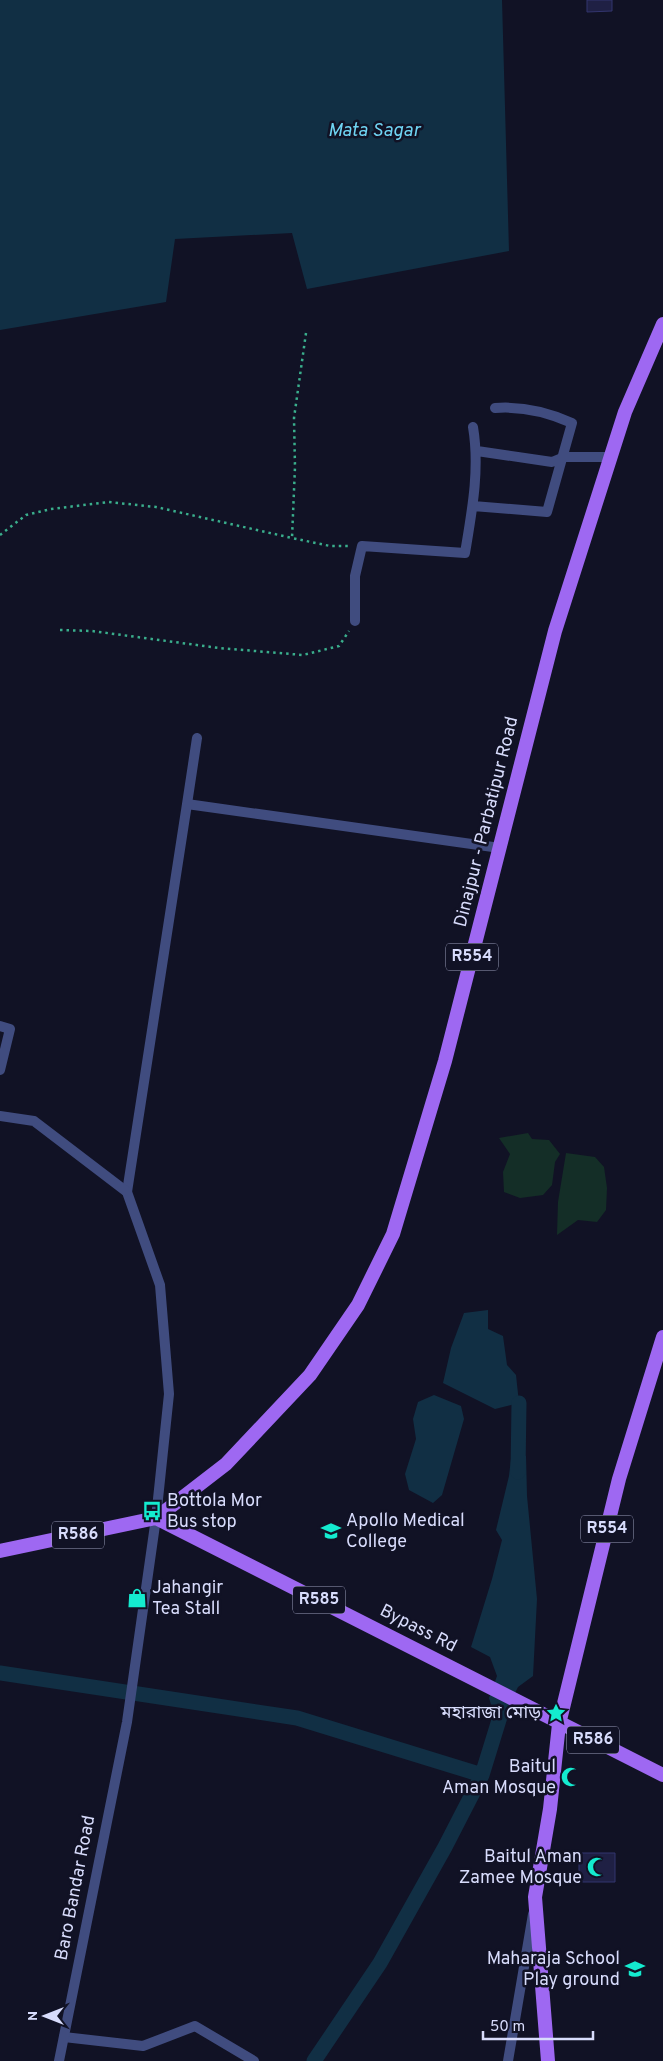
<svg xmlns="http://www.w3.org/2000/svg" width="663" height="2061" viewBox="0 0 663 2061" font-family="Overpass,'Noto Sans Bengali',sans-serif">
	<style>
		.green { fill: #142e27 }
		.water { fill: #112f44 }
		.lines { fill: none; stroke-linecap: round; stroke-linejoin: round }
		.canal { stroke: #112f44; stroke-width: 15 }
		.building { fill: #1f2044; stroke: #33356e }
		.path { stroke: #3aae8c; stroke-width: 2.5; stroke-dasharray: 2.5 4; stroke-linecap: butt }
		.minor { stroke: #404c7f; stroke-width: 10 }
		.tertiary { stroke: #404c7f; stroke-width: 10 }
		.primary { stroke: #9e68f2; stroke-width: 14 }
		.labels { text-anchor: middle; dominant-baseline: central; stroke-width: 5; stroke-linejoin: round; paint-order: stroke }
		.shield { fill: #111225; stroke: #9c9fbc; stroke-width: 1 }
		.shield-label { font-size: 16px; font-weight: bold; fill: #d8dcfc }
		.street-label { font-size: 18px; fill: #d8dcfc; stroke: #111225 }
		.poi-label { font-size: 18px; fill: #d8dcfc; stroke: #111225; text-anchor: end }
		.water-label { font-size: 19px; font-style: italic; fill: #6fd4f3; stroke: #111225 }
	</style>
	<rect width="100%" height="100%" fill="#111225"/>
	<!-- green -->
	<path class="green" d="M528,1133L532,1139L549,1140L560,1154L555,1162L552,1185L543,1195L520,1198L504,1192L503,1172L510,1154L499,1138Z
		M566,1153L595,1157L604,1167L607,1188L606,1210L597,1222L578,1220L557,1235L558,1202Z"/>
	<!-- water -->
	<path class="water" d="M0,0H502L509,251L307,289L292,233L175,239L166,302L0,330Z
		M488,1310V1329L503,1336L507,1365L516,1375L519,1403L495,1409L443,1383L451,1348L464,1313Z
		M434,1395L461,1406L464,1419L442,1495L433,1503L409,1490L405,1474L416,1439L413,1419L418,1402Z
		M512,1450L526,1456L527,1496L537,1599L533,1676L518,1687L498,1727L489,1698L497,1676L490,1657L471,1647L492,1579L502,1540L496,1530L509,1476Z"/>
	<g class="lines">
		<!-- canal -->
		<path class="canal" d="M518,1472L519,1403
			M0,1673L297,1718L482,1775
			M314,2061L380,1963L445,1847L482,1775L503,1707"/>
	</g>
	<!-- building -->
	<path class="building" d="M587,0H612V11L587,12Z
		M579,1853H615V1882H579Z"/>
	<g class="lines">
		<!-- path -->
		<path class="path" d="M306,333L294,418L295,467L292,538L330,546H350
			M0,535L26,515L51,509L109,502L156,507L292,538
			M60,630L92,631L219,648L303,655L339,646L349,631"/>
		<!-- minor -->
		<path class="minor" d="M477,451L552,462L564,457H611
			M473,506L547,512L572,423C548,412 522,406 495,408
			M355,621V576L362,546L465,553C472,511 480,469 473,427
			M187,804L197,738
			M0,1026L10,1029L0,1070
			M127,1192L187,804L500,848
			M64,2037L143,2046L195,2026L254,2061
			M508,2061L533,1914"/>
		<!-- tertiary -->
		<path class="tertiary" d="M0,1116L34,1121L127,1192L160,1285L169,1394L156,1518L127,1722L59,2061"/>
		<!-- primary -->
		<path class="primary" d="M156,1518L663,1775
			M0,1551L156,1518L226,1464L310,1375L358,1305L393,1234L445,1061L555,631L625,412L663,324
			M548,2061L535,1897L550,1809L559,1724L619,1479L663,1337"/>
	</g>
	<!-- icons -->
	<defs>
		<symbol id="bus-bare" viewBox="-9 -9 18 18"><path d="M-5-6H5V4H4V6H2V4H-2V6H-4V4H-5ZM-3.5-4V0h7V-4ZM-3.5 1.2v1.5H-2V1.2ZM2 1.2v1.5H3.5V1.2Z" fill="#14ebcf" stroke="#111225" stroke-width="2.5" paint-order="stroke"/></symbol>
		<symbol id="university-bare" viewBox="-9 -9 18 18"><path d="M0-5L7-2L0 1L-7-2ZM-4 1L0 2.5L4 1V4Q0 6-4 4Z" fill="#14ebcf" stroke="#111225" stroke-width="2.5" paint-order="stroke"/></symbol>
		<symbol id="shop-bare" viewBox="-9 -9 18 18"><path d="M-5-2.5h2.3a2.7 3.5 0 0 1 5.4 0H5L5.5 6h-11ZM-1.5-2.5h3a1.5 2.3 0 0 0-3 0Z" fill="#14ebcf" stroke="#111225" stroke-width="2.5" paint-order="stroke"/></symbol>
		<symbol id="sight-bare" viewBox="-9 -9 18 18"><path d="M0-6L1.8-2.2L6-1.7L2.9 1.2L3.7 5.4L0 3.3L-3.7 5.4L-2.9 1.2L-6-1.7L-1.8-2.2Z" fill="#14ebcf" stroke="#111225" stroke-width="2.5" paint-order="stroke"/></symbol>
		<symbol id="mosque-bare" viewBox="-9 -9 18 18"><path d="M3.5-4.9A6 6 0 1 0 3.5 4.9A5 5 0 1 1 3.5-4.9Z" fill="#14ebcf" stroke="#111225" stroke-width="2.5" paint-order="stroke"/></symbol>
		<symbol id="school-bare" viewBox="-9 -9 18 18"><path d="M0-5L7-2L0 1L-7-2ZM-4 1L0 2.5L4 1V4Q0 6-4 4Z" fill="#14ebcf" stroke="#111225" stroke-width="2.5" paint-order="stroke"/></symbol>
	</defs>
	<g fill-rule="evenodd">
		<use href="#bus-bare" x="138" y="1497" width="28" height="28"/>
		<use href="#university-bare" x="317" y="1517" width="28" height="28"/>
		<use href="#shop-bare" x="123" y="1584" width="28" height="28"/>
		<use href="#sight-bare" x="542" y="1699" width="28" height="28"/>
		<use href="#mosque-bare" x="557" y="1763" width="28" height="28"/>
		<use href="#mosque-bare" x="583" y="1853" width="28" height="28"/>
		<use href="#school-bare" x="621" y="1955" width="28" height="28"/>
	</g>
	<g class="labels">
		<!-- shield labels -->
		<g class="shield">
			<rect x="446" y="943.5" width="52" height="27" rx="4"/>
			<rect x="581" y="1515.5" width="52" height="27" rx="4"/>
			<rect x="52" y="1521.5" width="52" height="27" rx="4"/>
			<rect x="293" y="1586.5" width="52" height="27" rx="4"/>
			<rect x="567" y="1726.5" width="52" height="27" rx="4"/>
		</g>
		<g class="shield-label">
			<text x="472" y="957">R554</text>
			<text x="607" y="1529">R554</text>
			<text x="78" y="1535">R586</text>
			<text x="319" y="1600">R585</text>
			<text x="593" y="1740">R586</text>
		</g>
		<!-- street labels -->
		<g class="street-label">
			<text transform="translate(487 822) rotate(-76)">Dinajpur - Parbatipur Road</text>
			<text transform="translate(418 1629) rotate(27)">Bypass Rd</text>
			<text transform="translate(76 1888) rotate(-79)">Baro Bandar Road</text>
		</g>
		<!-- poi labels -->
		<g class="poi-label">
			<text x="167" y="1501" text-anchor="start">Bottola Mor<tspan x="167" dy="21">Bus stop</tspan></text>
			<text x="346" y="1521" text-anchor="start">Apollo Medical<tspan x="346" dy="21">College</tspan></text>
			<text x="152" y="1588" text-anchor="start">Jahangir<tspan x="152" dy="21">Tea Stall</tspan></text>
			<text x="541" y="1713">মহারাজা মোড়</text>
			<text x="556" y="1767">Baitul<tspan x="556" dy="21">Aman Mosque</tspan></text>
			<text x="582" y="1857">Baitul Aman<tspan x="582" dy="21">Zamee Mosque</tspan></text>
			<text x="620" y="1959">Maharaja School<tspan x="620" dy="21">Play ground</tspan></text>
		</g>
		<!-- water labels -->
		<g class="water-label">
			<text x="374" y="131">Mata Sagar</text>
		</g>
	</g>
	<!-- north arrow -->
	<g transform="translate(45 2016) rotate(270)" stroke="#111225" stroke-width="4" paint-order="stroke">
	<path d="M0-4L9 19L0 12L-9 19Z" fill="#d8dcfc"/>
	<text y="-8" font-size="14" font-weight="bold" text-anchor="middle" fill="#d8dcfc">N</text>
	</g>
	<!-- scale -->
	<path d="M483 2031v8h110v-8" fill="none" stroke="#d8dcfc" stroke-width="2.5"/>
	<text x="490" y="2031" font-size="15" fill="#d8dcfc" stroke="#111225" stroke-width="4" paint-order="stroke">50 m</text>
</svg>
